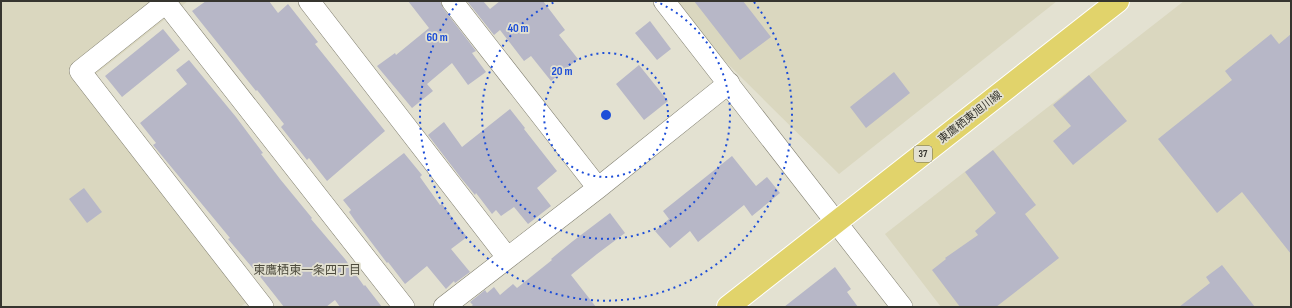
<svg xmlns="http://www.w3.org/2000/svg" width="1292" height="308" viewBox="0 0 1292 308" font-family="'Sofia Sans Condensed','Noto Sans JP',sans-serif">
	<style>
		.built { fill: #dad7bf }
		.building { fill: #b7b7c7 }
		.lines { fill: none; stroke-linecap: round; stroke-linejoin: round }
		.minor-casing { stroke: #7f7d6e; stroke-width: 22 }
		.major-casing { stroke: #fff; stroke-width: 24 }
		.minor { stroke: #fff; stroke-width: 21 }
		.major { stroke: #e1d36b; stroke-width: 22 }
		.ring { fill: none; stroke: #1d4ed8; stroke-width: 2; stroke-dasharray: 2 4 }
		.labels { text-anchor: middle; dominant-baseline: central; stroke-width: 3.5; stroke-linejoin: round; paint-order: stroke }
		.shield { fill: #e3e1d1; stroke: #6a6960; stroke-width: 1 }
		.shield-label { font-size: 10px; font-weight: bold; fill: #36352f }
		.street-label { font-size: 11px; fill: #36352f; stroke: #e3e1d1 }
		.neighbourhood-label { font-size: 12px; fill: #4d4b3d; stroke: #e3e1d1 }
		.centre { fill: #1d4ed8; stroke: #e3e1d1; stroke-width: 2 }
		.ring-label { font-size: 12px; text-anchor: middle; font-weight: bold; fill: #1d4ed8; stroke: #e3e1d1; stroke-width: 3.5; stroke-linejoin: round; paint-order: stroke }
	</style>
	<rect width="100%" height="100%" fill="#e3e1d1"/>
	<!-- built -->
	<path class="built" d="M1,1H188L96,74L247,302L240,307H1Z
		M664,1H1057L839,174Z
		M1184,1H1291V307H941L885,234Z"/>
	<!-- building -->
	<path class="building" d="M206,1H269L278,13L288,4L318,42L315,44L385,131L327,181L309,158L307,160L281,127L284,124L257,90L256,91L192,11Z
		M408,1H440L443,8L476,51L472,53L486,72L468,85L452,63L427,84L433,91L412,108L377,66L395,53L396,55L429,28Z
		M467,1H483L490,9L500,1H543L565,30L559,35L578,59L551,81L531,56L524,61L500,30L494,35Z
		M694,1H743L771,37L740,60Z
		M650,21L671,49L657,60L635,33Z
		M163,29L180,50L122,97L105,76Z
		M1271,34L1279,44L1291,34V254L1242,192L1217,213L1158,139L1232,80L1225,71Z
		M189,60L236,117L263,153L261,154L280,179L312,218L311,219L345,259L364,286L365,285L382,307H340L335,300L326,307H284L262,279L228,239L230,238L153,145L156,143L140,123L187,84L176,70Z
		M639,65L668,101L644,120L616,84Z
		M894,72L910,93L866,128L850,107Z
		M1089,75L1127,121L1073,165L1053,141L1071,126L1053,105Z
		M510,109L525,128L524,129L557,171L537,188L551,206L528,224L514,207L501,216L496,210L492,214L476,193L475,195L461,178L428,135L444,122L462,147Z
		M993,150L1036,205L1025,214L1059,258L996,307H960L932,270L946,259L945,258L978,235L975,231L996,213L965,172Z
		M404,153L422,175L420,177L440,205L442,204L467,237L451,249L470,272L455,283L454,281L446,289L427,266L405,284L388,262L387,263L356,222L349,212L351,210L343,200Z
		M732,156L756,186L767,177L780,193L752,216L744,205L698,242L690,231L670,248L655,231L669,219L663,211Z
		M84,188L102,212L87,223L69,199Z
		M610,213L625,233L597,254L571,275L596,307H470L473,305L470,302L485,290L487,293L494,287L500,295L513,284L517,288L552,260L551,259L573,241Z
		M1222,265L1255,307H1179L1210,283L1206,277Z
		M835,267L851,289L847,292L858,307H784Z"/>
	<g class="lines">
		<defs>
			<path id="minor" d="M168,1L80,71L263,307
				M309,1L507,257
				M452,1L598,188
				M664,1L902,307
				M166,3L404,307
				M444,307L598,188L729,83"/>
			<path id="major" d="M728,307L1118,1"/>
		</defs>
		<!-- minor casing -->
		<use href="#minor" class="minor-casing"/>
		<!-- major casing -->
		<use href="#major" class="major-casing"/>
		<!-- minor -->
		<use href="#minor" class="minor"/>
		<!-- major -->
		<use href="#major" class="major"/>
	</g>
	<!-- distance rings -->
	<g class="ring">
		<circle cx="606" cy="115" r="62"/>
		<path d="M655 1A124 124 0 1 1 557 1"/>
		<path d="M754 2A186 186 0 1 1 458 2"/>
	</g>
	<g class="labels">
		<!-- shield labels -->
		<rect class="shield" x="914" y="146" width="18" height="16" rx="3"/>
		<g class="shield-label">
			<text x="923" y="154">37</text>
		</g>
		<!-- street labels -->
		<g class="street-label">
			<text transform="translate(970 117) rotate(-38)">東鷹栖東旭川線</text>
		</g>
		<!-- neighbourhood labels -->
		<g class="neighbourhood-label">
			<text x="307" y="270">東鷹栖東一条四丁目</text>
		</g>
	</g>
	<circle cx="606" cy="115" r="6" class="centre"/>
	<g class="ring-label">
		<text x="518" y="32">40 m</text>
		<text x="437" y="41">60 m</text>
		<text x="562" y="75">20 m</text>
	</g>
	<!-- border -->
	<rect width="1292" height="308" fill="none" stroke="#36352f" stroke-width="4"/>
</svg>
